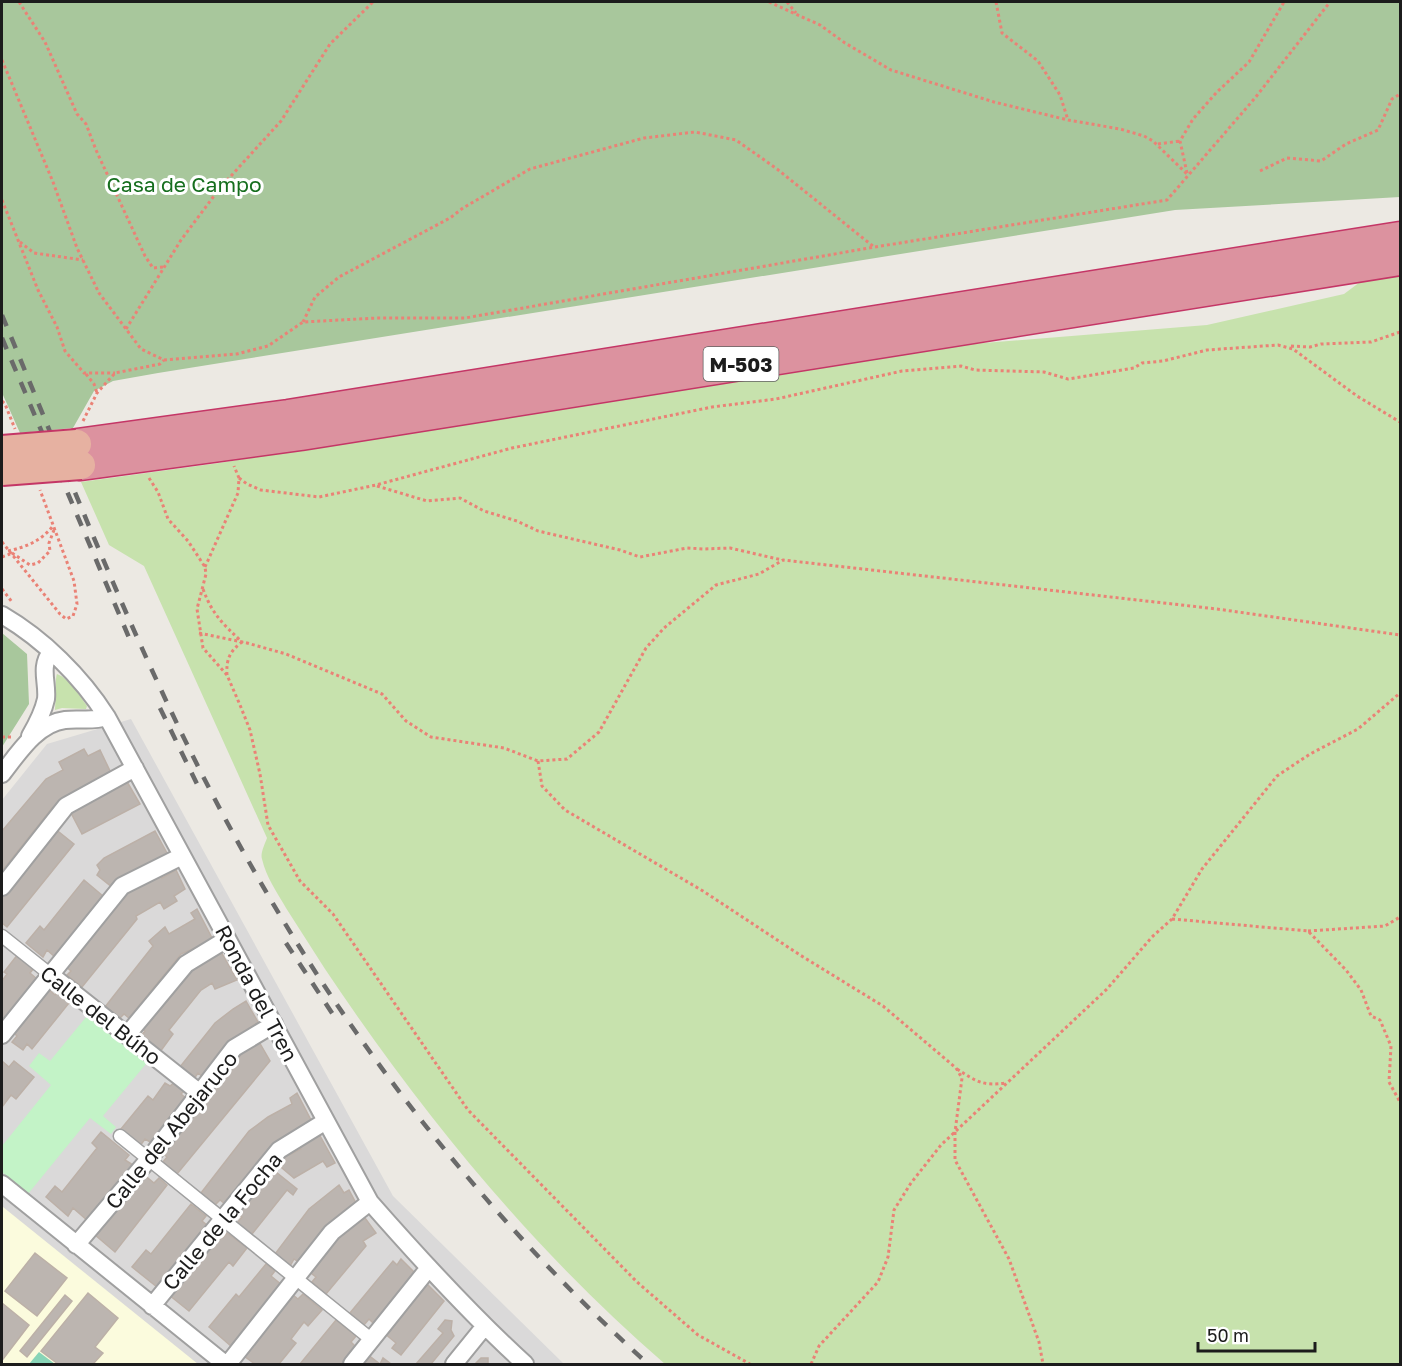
<svg xmlns="http://www.w3.org/2000/svg" width="1402" height="1366" viewBox="0 0 1402 1366" font-family="'Golos Text',sans-serif">
	<style>
		.residential { fill: #dad9d9 }
		.education { fill: #fbfbdd }
		.grass { fill: #c7e2ad }
		.forest { fill: #a8c79c }
		.park { fill: #c3f3c7 }
		.pitch { fill: #88d4b7 }
		.building { fill: #bcb5b0; stroke: #bcb0a7; stroke-width: 1.5 }
		.lines { fill: none; stroke-linecap: round; stroke-linejoin: round }
		.pedestrian-casing { stroke: #a0a0a0; stroke-width: 15 }
		.minor-casing { stroke: #a0a0a0; stroke-width: 20 }
		.motorway-casing { stroke: #c43666; stroke-width: 33 }
		.path { stroke: #ea8276; stroke-width: 3; stroke-dasharray: 3 3; stroke-linecap: butt }
		.pedestrian { stroke: #fff; stroke-width: 12 }
		.minor { stroke: #fff; stroke-width: 16 }
		.motorway { stroke: #dc929f; stroke-width: 30 }
		.rail { stroke: #6a6a6a; stroke-width: 4.5; stroke-dasharray: 12 12; stroke-linecap: butt }
		.trunk-bridge-casing { stroke: #c43666; stroke-width: 32; stroke-linecap: butt }
		.trunk-bridge { stroke: #e6b1a1; stroke-width: 28 }
		.labels { text-anchor: middle; dominant-baseline: central; stroke-width: 6; stroke-linejoin: round; paint-order: stroke }
		.shield { fill: #fff; stroke: #606060; stroke-width: 1.5 }
		.shield-label { font-size: 20px; font-weight: bold; fill: #1c1c1c }
		.park-label { font-size: 21px; fill: #166e1e; stroke: #fff }
		.street-label { font-size: 21px; fill: #1c1c1c; stroke: #fff }
	</style>
	<rect width="100%" height="100%" fill="#ece9e3"/>
	<!-- residential -->
	<path class="residential" d="M131,719L393,1196L564,1364H2V800L47,744Z"/>
	<!-- education -->
	<path class="education" d="M3,1207L198,1364H2Z"/>
	<!-- grass -->
	<path class="grass" d="M1400,276V1364H665C533,1250 422,1114 325,969C312,949 299,928 286,908C277,892 266,877 262,859C260,853 265,844 267,838L144,566L109,545L81,482L219,463L947,346L1207,325L1344,294L1360,282Z
		M57,674C70,679 79,695 87,706L86,709L62,708L55,710C56,701 55,678 57,674Z"/>
	<!-- forest -->
	<path class="forest" d="M2,2H1400V197L1175,210L158,373L113,381L94,391L73,428L20,433L3,395H2Z
		M2,633L27,654L29,704L2,747Z"/>
	<!-- park -->
	<path class="park" d="M91,1011L150,1059L103,1116L116,1127L111,1134L90,1118L28,1194L2,1172V1146L51,1085L29,1066L39,1053L50,1061Z"/>
	<!-- pitch -->
	<path class="pitch" d="M39,1352L55,1364H29Z"/>
	<!-- building -->
	<path class="building" d="M84,749L88,756L100,750L111,773L65,798L52,808L2,871V831L46,779L63,770L59,762Z
		M126,780L140,804L82,834L70,811Z
		M54,828L74,844L7,927L2,923V893Z
		M155,831L168,855L112,887L97,875L100,870L97,865L104,858Z
		M176,870L185,889L174,896L177,901L164,909L160,902L136,916L137,919L82,987L67,975L71,971L65,966L122,895L161,873L162,878Z
		M84,880L103,896L56,958L47,950L43,957L26,943L40,926L44,930Z
		M197,909L213,940L181,954L129,1018L124,1014L119,1019L105,1007L153,946L149,941L165,927L169,934L195,919L191,913Z
		M220,950L237,980L215,989L212,983L201,990L169,1030L173,1034L160,1052L141,1036L145,1031L139,1026L190,971L202,965L201,961Z
		M18,954L34,968L30,973L37,979L2,1023V981L7,974L4,972Z
		M47,988L55,995L60,989L73,998L32,1049L27,1044L23,1050L12,1042L17,1036L13,1032Z
		M246,1001L258,1022L234,1039L204,1078L198,1073L194,1079L180,1067L215,1023L233,1009Z
		M258,1040L270,1061L177,1174L163,1162L167,1157L161,1152L247,1047Z
		M2,1061L9,1067L14,1061L34,1077L16,1099L11,1095L2,1107Z
		M175,1082L185,1090L181,1094L187,1099L152,1143L145,1139L140,1146L121,1129L148,1096L153,1100L165,1083L170,1086Z
		M297,1093L312,1122L279,1140L270,1148L225,1204L220,1200L215,1205L201,1193L249,1131L268,1117L292,1104L290,1098Z
		M101,1132L129,1155L125,1160L133,1165L88,1221L73,1208L68,1216L46,1197L55,1186L62,1192L97,1148L92,1143Z
		M319,1134L335,1163L327,1167L323,1161L294,1178L276,1163L287,1152L289,1155L301,1149L299,1145Z
		M271,1168L297,1189L293,1195L287,1190L252,1234L237,1223L242,1217L237,1213Z
		M143,1174L154,1183L159,1178L167,1185L115,1252L95,1235Z
		M339,1185L344,1193L349,1190L357,1205L300,1263L294,1259L290,1266L275,1254L309,1209Z
		M191,1204L206,1216L202,1221L207,1225L157,1287L132,1267L146,1250L151,1254Z
		M365,1218L376,1233L363,1241L366,1246L326,1294L312,1282L316,1277L311,1273L341,1234Z
		M227,1233L247,1248L233,1266L229,1262L189,1311L169,1295L219,1234L223,1238Z
		M35,1253L67,1278L37,1316L5,1291Z
		M401,1259L415,1273L374,1324L369,1319L364,1325L350,1313L393,1261L397,1265Z
		M266,1264L275,1271L271,1276L282,1285L232,1347L209,1327L236,1294L239,1297Z
		M427,1284L444,1301L401,1355L392,1348L396,1343L384,1333Z
		M88,1293L118,1318L95,1347L103,1353L93,1364H58L41,1351Z
		M303,1294L322,1310L308,1326L304,1322L291,1339L296,1343L279,1364H255L244,1356L293,1295L298,1299Z
		M65,1295L72,1301L27,1357L20,1351Z
		M2,1303L29,1325L3,1359L2,1358Z
		M336,1320L356,1336L351,1342L356,1347L342,1364H300Z
		M445,1320L452,1321L451,1330L454,1336L431,1364H416L443,1333L438,1329Z
		M367,1354L380,1364L383,1358L391,1364H359Z
		M481,1358H488V1364H475Z"/>
	<g class="lines">
		<defs>
			<path id="pedestrian" d="M2,936L51,975
				M120,1136L372,1340"/>
			<path id="minor" d="M2,615C43,639 81,676 107,717L370,1202C420,1259 470,1314 525,1364
				M30,736C37,724 43,713 46,699C48,683 39,667 51,652
				M2,774C17,755 37,723 65,720C81,718 90,722 107,717
				M2,887L66,806L135,768
				M51,975L200,1093
				M2,1035L122,886L182,856
				M127,1035L186,964L227,939
				M2,1184L225,1364
				M76,1245L149,1159L234,1048L274,1024
				M152,1306L279,1150L326,1121
				M228,1364L332,1232L370,1202
				M352,1364L428,1269
				M454,1364L484,1327"/>
			<path id="motorway" d="M77,444L288,415L1400,237
				M81,465L301,435L1400,260"/>
		</defs>
		<!-- pedestrian casing -->
		<use href="#pedestrian" class="pedestrian-casing"/>
		<!-- minor casing -->
		<use href="#minor" class="minor-casing"/>
		<!-- motorway casing -->
		<use href="#motorway" class="motorway-casing"/>
		<!-- path -->
		<path class="path" d="M19,2L45,42L77,114L86,124L96,150L145,256L153,268L163,267
			M769,2L820,25L845,43L891,70L994,102L1068,120L1120,129L1144,136L1153,141L1188,175
			M787,2L796,13
			M996,2L1002,33L1038,61L1060,95L1068,120
			M2,60L53,182L77,248L99,293L141,349L164,360L237,354L268,346L303,322L377,318H465L875,247L1167,200L1255,98L1330,2
			M1158,144L1180,141
			M1260,171L1287,158L1321,161L1346,144L1378,130L1392,99L1400,94
			M1187,173L1180,141L1193,119L1217,92L1249,62L1284,2
			M2,200L38,290L57,327L65,351L84,373H115
			M20,242L34,253L83,260
			M303,322L315,297L339,277L450,218L463,208L530,169L644,138L695,132L736,140L777,169L874,247
			M126,329L181,240L220,188L281,121L330,44L373,2
			M1291,346L1310,347L1321,344L1371,342L1400,332
			M86,374L94,384L97,393
			M2,401L5,404L15,429
			M83,421L97,393L115,373L160,364L164,360
			M149,478L158,492L168,519L188,541L205,567L206,574L197,609L203,648L227,675L240,705L250,730L260,774L268,825L300,881L333,914L468,1110L637,1282L698,1335L750,1364
			M239,478L247,484L261,490L319,497L376,485L512,448L712,407L776,399L902,371L961,366L975,370L1044,372L1068,379L1134,368L1142,363L1163,361L1207,350L1278,345L1293,349L1357,396L1400,422
			M377,486L427,501L460,498L484,511L517,521L538,531L620,550L640,557L687,548L704,549L730,548L782,560
			M2,542L60,614L66,619L73,616L77,604L74,581L40,490
			M8,551C26,547 41,541 53,526
			M12,553L30,565L38,563L50,551L49,543L54,530
			M2,557L10,554
			M205,567L238,493L239,478L234,466
			M2,589L12,602
			M203,589C212,614 223,624 242,642C230,651 226,659 227,675
			M199,633L247,643L286,654L382,694L406,721L431,737L504,748L538,761L567,759L599,732L646,648L664,628L716,585L759,574L783,560L1217,609L1400,635
			M2,737H12
			M538,761L542,786L565,810L703,891L800,955L883,1006L956,1068L962,1078L955,1132V1160L1009,1259L1039,1342L1043,1364
			M1172,919L1308,931L1346,970L1361,990L1371,1016L1380,1020L1391,1046L1389,1082L1400,1102
			M1308,931L1385,926L1400,917
			M957,1069C977,1082 983,1086 1006,1083
			M811,1364L819,1346L878,1282L888,1257L894,1210L911,1183L941,1145L1107,989L1152,937L1172,919L1202,869L1277,776L1310,754L1358,729L1400,693"/>
		<!-- pedestrian -->
		<use href="#pedestrian" class="pedestrian"/>
		<!-- minor -->
		<use href="#minor" class="minor"/>
		<!-- motorway -->
		<use href="#motorway" class="motorway"/>
		<!-- rail -->
		<path class="rail" d="M2,315C78,498 151,689 249,862C354,1049 489,1220 648,1364
			M2,338L133,647
			M160,708L198,786
			M286,943L334,1016"/>
		<defs>
			<path id="trunk-bridge" d="M2,450L77,444
				M2,471L81,465"/>
		</defs>
		<!-- trunk-bridge casing -->
		<use href="#trunk-bridge" class="trunk-bridge-casing"/>
		<!-- trunk-bridge -->
		<use href="#trunk-bridge" class="trunk-bridge"/>
	</g>
	<g class="labels">
		<!-- shield labels -->
		<rect class="shield" x="703.5" y="347" width="75" height="34" rx="4.5"/>
		<g class="shield-label">
			<text x="741" y="364">M-503</text>
		</g>
		<!-- park labels -->
		<g class="park-label">
			<text x="184" y="184">Casa de Campo</text>
		</g>
		<!-- street labels -->
		<g class="street-label">
			<text transform="translate(257 993) rotate(62)">Ronda del Tren</text>
			<text transform="translate(101 1015) rotate(38)">Calle del Búho</text>
			<text transform="translate(171 1130) rotate(-51)">Calle del Abejaruco</text>
			<text transform="translate(222 1221) rotate(-50)">Calle de la Focha</text>
		</g>
	</g>
	<!-- border -->
	<rect width="1402" height="1366" fill="none" stroke="#1c1c1c" stroke-width="6"/>
	<!-- scale -->
	<path d="M1198 1342v9h117v-9" fill="none" stroke="#1c1c1c" stroke-width="3"/>
	<text x="1207" y="1342" font-size="18" fill="#1c1c1c" stroke="#ffffff" stroke-width="4.5" paint-order="stroke">50 m</text>
</svg>
